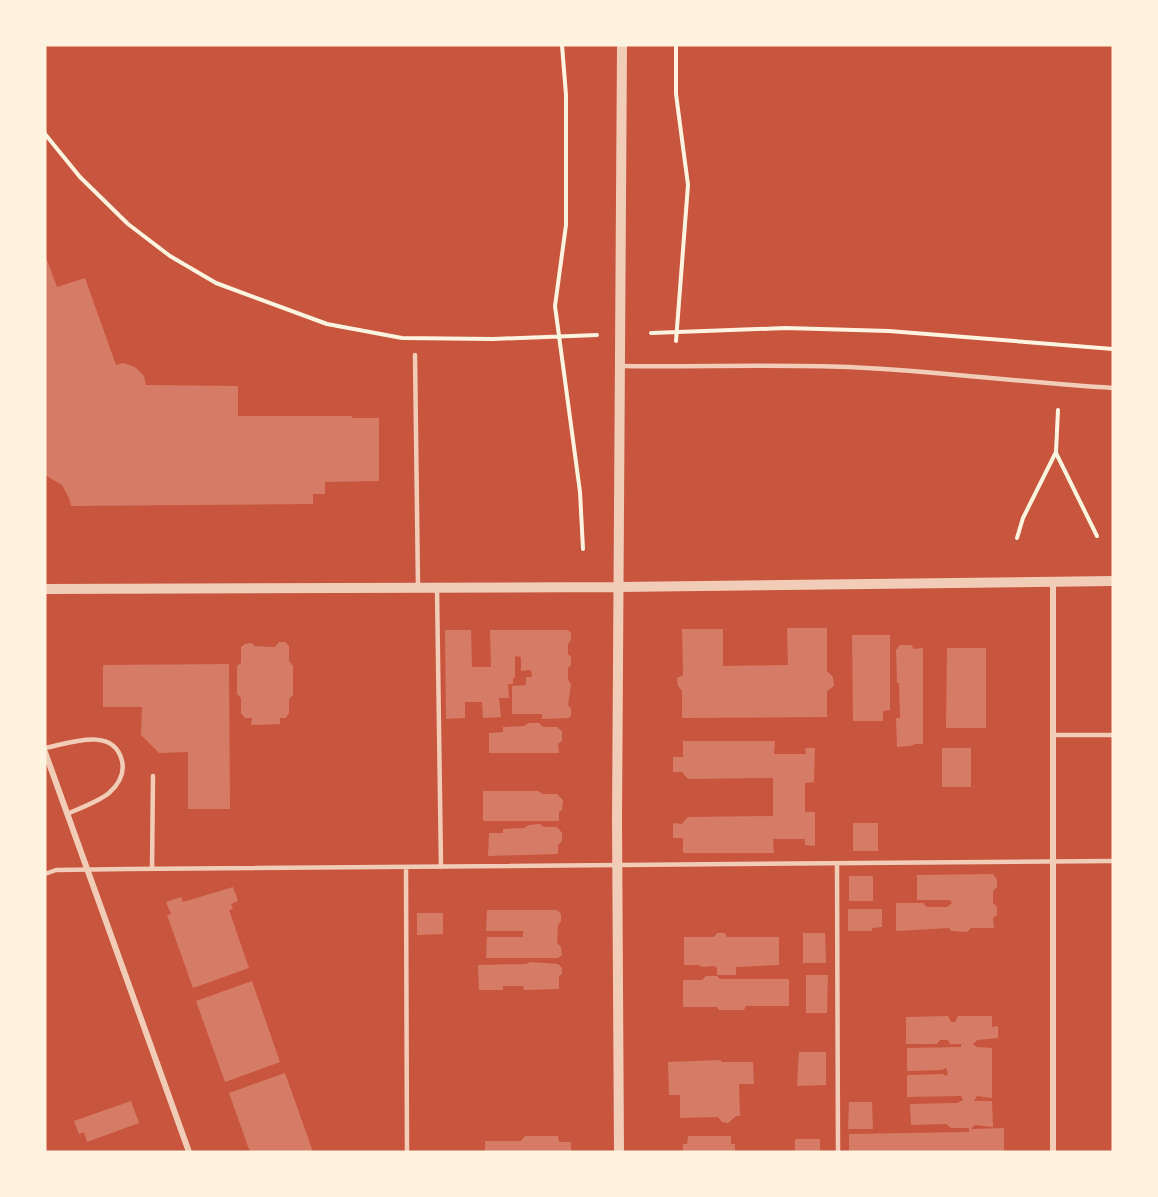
<svg xmlns="http://www.w3.org/2000/svg" width="1158" height="1197" viewBox="0 0 1158 1197" font-family="Roboto,sans-serif">
	<style>
		.building { fill: #d67c66 }
		.lines { fill: none; stroke-linecap: round; stroke-linejoin: round }
		.path { stroke: #fff3e0; stroke-width: 4 }
		.service { stroke: #f1ccb7; stroke-width: 4.5 }
		.minor { stroke: #f1ccb7; stroke-width: 6 }
		.tertiary { stroke: #f1ccb7; stroke-width: 10 }
	</style>
	<rect width="100%" height="100%" fill="#c8553d"/>
	<!-- building -->
	<path class="building" d="M45,255L57,287L85,278L116,365L123,363L135,367L144,376L146,385L238,386V416H352V418H379V481L325,482V494H313V504L71,506L69,498L62,485L45,475Z
		M787,628H827V671L833,677L834,686L827,691V717L682,718V691L678,686L677,678L683,675L682,629H723V666L788,665Z
		M445,630H471L472,667H491L490,630H568L571,633V640L568,644V654L571,657V665L568,668V680L571,684L568,705L571,709V716L568,718L542,719V714H512V686L526,685V677H532L531,670L521,671V657L515,656V678H513V684H508L509,698H499L501,717L483,718L482,702H465V718L446,719Z
		M852,635H890V710L883,711V721H853Z
		M279,642H285L289,646V661L293,666V695L289,699V713L286,718H280V724L251,725L252,718H245L241,713V698L237,694V666L241,663V647L245,644L252,643L254,646L275,647Z
		M900,645H911L914,649L923,648V744H915L911,746L897,747L896,718H900L899,683H897L896,650Z
		M947,648H986V728H946Z
		M229,664L230,809H188V752L159,753L141,735L142,707H103V665Z
		M529,723H539L543,727H557L562,731V741L558,744L559,753H489V733L503,732V727L524,726Z
		M683,741H775L774,754H806L805,748H815L814,782L805,783V812H815V846L805,845V839H773L774,853H683V838H673V823L682,824L688,817L773,816V778L688,779L682,772H673V757H683Z
		M942,748H971V787H942Z
		M483,791H538L543,794H557L563,800L562,810L559,812V821H483Z
		M853,823H878V851H853Z
		M540,824L544,827H557L562,833V841L558,845V854L488,856L489,833H503V829L524,828L529,825Z
		M993,874L997,880V887L993,891V903L997,907V915L993,918L994,928H971L967,932L951,931L949,928L896,931V903H923L927,907H947L952,903L950,900H917V875Z
		M849,876H873V901H849Z
		M233,887L238,901L231,904L233,909L229,910L249,968L193,988L167,915L171,914L166,902L181,897L183,902Z
		M848,909H882V927L872,928V931H848Z
		M487,910H557L561,914V921L558,925L557,943L561,947L562,955L558,958H486L487,937H523V931H486Z
		M417,913H443V934L417,935Z
		M717,933H725L727,937H779V965L736,967V975H717V968L714,966L702,967L699,965H684V937H714Z
		M803,933H825L826,963H803Z
		M530,962L558,964L562,968V974L559,976V989L524,990L523,986H503V990H479L478,965L526,964Z
		M806,975H828L827,1013H806Z
		M706,976H717L720,979H789V1006H746L744,1010H719L717,1007H683V980H702Z
		M252,981L280,1062L225,1082L196,1001Z
		M948,1016L951,1022H955L958,1016H992V1027L998,1026V1038L977,1040L973,1044L977,1047L992,1048V1098L977,1096L974,1101H992L993,1127L975,1125L971,1129L1004,1128V1152H849V1134L969,1132V1128H951L946,1124L911,1125L910,1104L957,1103L963,1100L961,1096L907,1097V1075L943,1074L946,1076L948,1073L946,1068L942,1070L907,1071V1048L961,1047V1044H950L948,1040H940L937,1044H906V1017Z
		M799,1052H826V1085L797,1086Z
		M721,1060V1062H753L754,1084H739L740,1116H736L728,1123L722,1122L718,1117L680,1118V1095H669L668,1062Z
		M285,1073L313,1152H250L229,1093Z
		M131,1101L139,1123L87,1142L84,1132L79,1134L74,1121Z
		M849,1102H872L873,1129H848Z
		M525,1136H558L559,1142H571V1152H485V1141H521Z
		M688,1136H731V1144H735V1152H683V1144H687Z
		M795,1139H820V1152H795Z"/>
	<g class="lines">
		<!-- path -->
		<path class="path" d="M562,45L566,95V225L555,306L580,492L583,549
			M45,134L80,177L128,224L170,256L216,283L327,324L402,338L493,339L597,335
			M651,333L786,328L889,331L1113,349
			M676,341L688,185L676,94V45
			M1056,453L1097,536
			M1017,538L1023,518L1056,452L1058,410"/>
		<!-- service -->
		<path class="service" d="M415,355L418,587
			M622,366C697,367 774,364 849,367C938,371 1025,383 1113,388
			M437,588L441,867
			M1052,735H1113
			M45,748C70,743 114,726 122,761C125,774 119,784 109,793C98,802 80,808 67,814
			M837,864L838,1152
			M406,867L407,1152
			M152,869L153,776
			M45,874L56,870L128,869L1113,861"/>
		<!-- minor -->
		<path class="minor" d="M1053,582V1152
			M45,752L189,1152"/>
		<!-- tertiary -->
		<path class="tertiary" d="M45,589L619,587L1113,581
			M619,1152L617,819L622,45"/>
	</g>
	<!-- border -->
	<rect width="1158" height="1197" fill="none" stroke="#fff3e0" stroke-width="93"/>
</svg>
